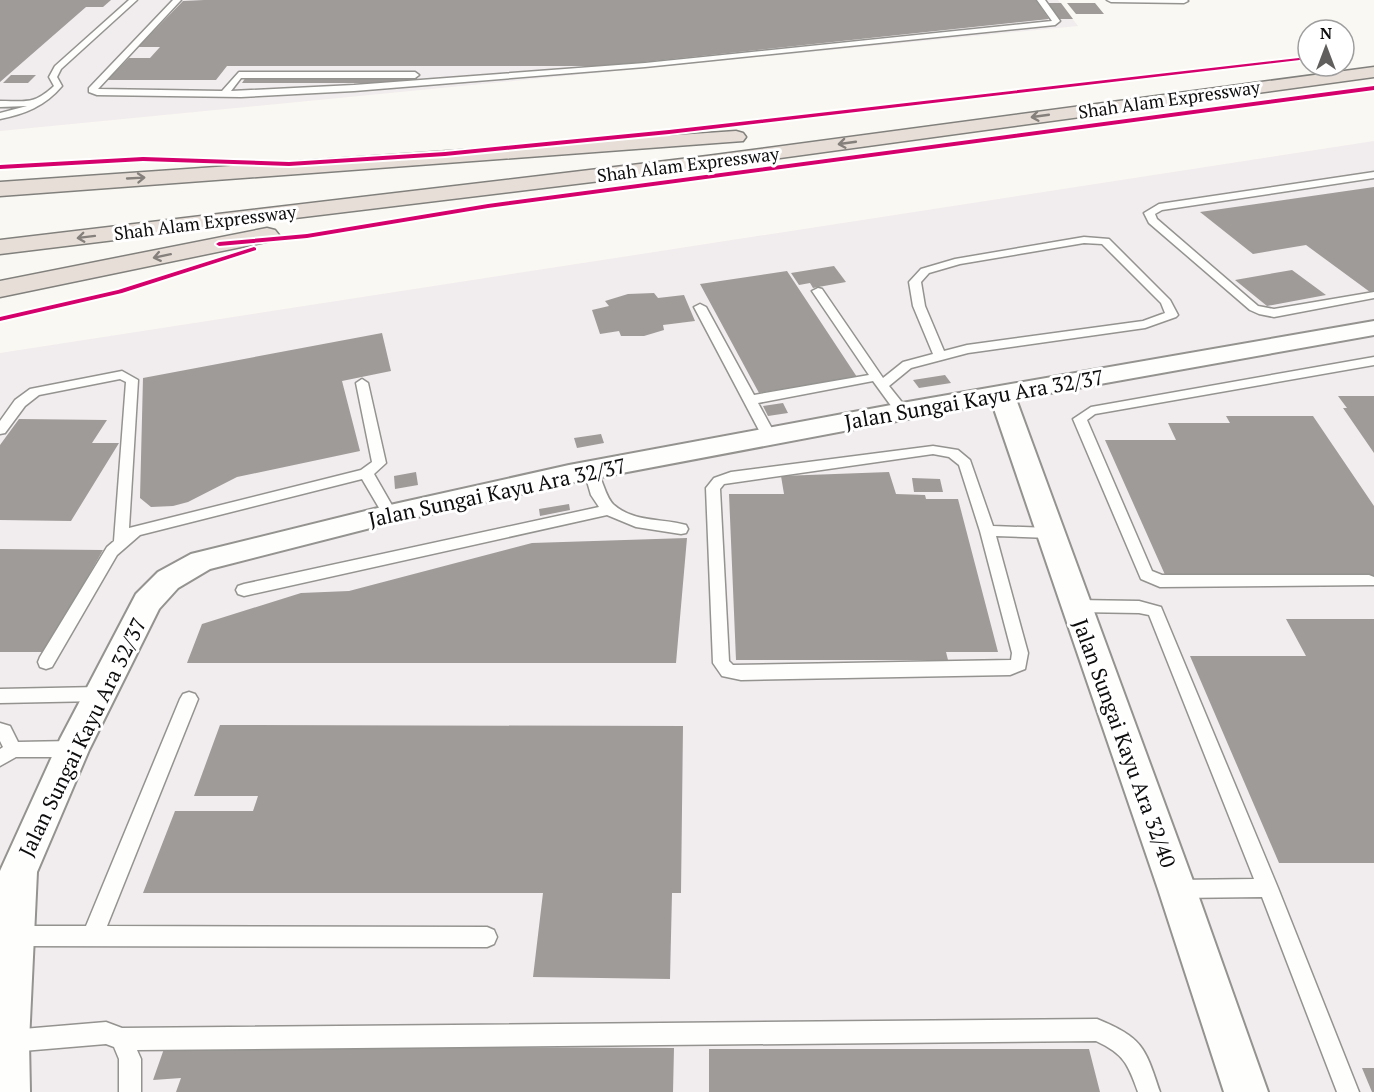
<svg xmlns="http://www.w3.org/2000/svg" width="1374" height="1092" viewBox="0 0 1374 1092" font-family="'PT Serif',serif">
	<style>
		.industrial { fill: #f1ecee }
		.building { fill: #9e9b98 }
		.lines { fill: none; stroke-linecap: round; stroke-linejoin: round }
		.service-casing { stroke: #949390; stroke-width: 3 }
		.minor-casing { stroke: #949390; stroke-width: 4 }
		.motorway-casing { stroke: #81807d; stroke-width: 3 }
		.service { fill: #fefefd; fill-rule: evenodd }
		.minor { fill: #fefefd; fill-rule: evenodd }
		.motorway { fill: #e7ded7; fill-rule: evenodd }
		.cycleway-casing { stroke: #fff; stroke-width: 4 }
		.cycleway { fill: #d6006c; fill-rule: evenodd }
		.oneway { stroke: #85807c }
		.labels { text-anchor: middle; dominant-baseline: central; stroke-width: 6; stroke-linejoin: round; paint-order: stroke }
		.far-street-label { font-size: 18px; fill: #0d0d0d; stroke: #fff }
		.street-label { font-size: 21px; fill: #0d0d0d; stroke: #fff }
	</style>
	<rect width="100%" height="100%" fill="#faf8f2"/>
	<!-- industrial -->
	<path class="industrial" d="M0,0H1058L1078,26L0,131Z
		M1374,141V1092H0V353Z"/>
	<!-- building -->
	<path class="building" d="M0,0H111L103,7H86L0,82Z
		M204,0H1036L1049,19L607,66H227L216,80H107L129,58H150L160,47H138L183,1Z
		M1046,3H1061L1073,19H1058Z
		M1067,3H1095L1104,14H1076Z
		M11,75H36L28,83H3Z
		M246,77H410L407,83H242Z
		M1374,187V291L1370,292L1306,245L1253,254L1200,212Z
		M834,266L846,282L813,288L810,283L799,285L791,273Z
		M1292,270L1326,295L1267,306L1235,280Z
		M787,271L857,377L759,393L700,284Z
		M654,293L658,298L684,295L695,321L663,325L664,330L644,336H621L619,331L600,334L592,310L609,306L605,301L628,294Z
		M382,333L391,371L342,381L360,451L237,477L188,502L173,506L151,507L140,498L143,378Z
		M945,375L951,383L919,388L913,380Z
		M1338,396H1374V453L1343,408H1347Z
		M783,403L788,413L768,416L763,406Z
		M1226,416H1313L1374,506V577H1166L1105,440H1176L1168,423H1230Z
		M19,419L107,420L92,443H119L71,521L0,520V445Z
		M601,434L604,443L577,448L574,438Z
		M416,472L418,485L395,489L394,476Z
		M889,472L896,494L925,495L926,499H958L998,652H946L948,660H736L729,494H784L781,476Z
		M912,478L940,479L943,492H914Z
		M569,504L570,510L540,516L539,509Z
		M687,538L676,663H187L202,624L301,593L349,591L532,543Z
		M0,549L103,550L45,652H0Z
		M1286,619H1374V863H1279L1190,656H1306Z
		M220,725L683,726L681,893H672L670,979L533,977L543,893H143L175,811H253L258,796H194Z
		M165,1046L674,1048L673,1092H176L181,1078L153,1080Z
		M709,1049H1089L1100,1092H709Z
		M1362,1068H1374V1092H1372Z"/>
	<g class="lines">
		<defs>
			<path id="service" d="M129,0H137L61,69L57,77L62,86C45,106 25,114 0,119V113L27,106L0,107V101C27,101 33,105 54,86L49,77L55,66Z
				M173,0H181L98,89L222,91L239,72H415L419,75L415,78H241L231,91L354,85L645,63L1052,21L1037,0H1045L1060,21L1055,25L645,67L354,91L241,97L97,95L89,92V88Z
				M1107,0H1187L1188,1L1184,3L1111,2Z
				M1374,172V178L1162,210L1155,214L1157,219L1258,306L1274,309L1374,292V298L1274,317L1259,314L1250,310L1149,223L1144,213L1159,204Z
				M1084,237L1109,239L1170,300L1178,315L1176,317L1145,328L968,353L911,368L889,386L909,411L902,415L897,414L873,381L758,403L776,436L769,440L762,436L694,307L700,304L706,307L754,395L869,375L812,291L818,288L822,289L883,378L903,362L933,354L913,306L909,282L921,269L955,259ZM1084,243L1102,244L1161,303L1165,313L1143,321L967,345L944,351L925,306L921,282L929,273L960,264Z
				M1374,357V365L1095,414L1087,420L1152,571L1162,575H1369L1374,577V585L1160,587L1141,579L1073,419L1091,407Z
				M122,371L138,380L129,528L361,470L372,462L356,383L362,379L368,383L386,463L374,474L397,514L390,519L385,518L362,479L140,535L117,555L52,667L46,669L40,667L38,662L40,657L107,547L114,541L126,382L120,379L39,395L25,406L5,433L0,434V421L15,400L30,389Z
				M933,446L958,450L970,460L993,526L1050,528L1057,533L1050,538L996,536L1028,653L1025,669L1010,675L741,680L722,676L713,663L706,488L714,478L731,472ZM933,454L949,457L959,465L980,531L1012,653L1011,660L733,665L729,661L720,489L724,484Z
				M591,466C602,469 603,495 614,505C635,523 662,518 686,525L688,529L686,533L681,534L636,527L607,515L244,596L238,594L236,590L238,586L244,584L599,507L591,495L584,471Z
				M1077,600L1139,601L1161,607L1278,888L1359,1092H1337L1262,897L1177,898L1170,896L1167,889L1170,882L1177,880L1254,879L1149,615L1139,613L1077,612L1071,610L1069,606L1071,602Z
				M99,687L105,689L108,694L105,699L99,701L0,703V689Z
				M189,692L195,694L198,699L107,926L487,927L494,930L497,937L494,944L487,947L15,946L8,943L5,936L8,929L15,926H86L180,699L183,694Z
				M0,723L10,726L18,742L72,741L78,744L81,749L78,754L72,757H16L0,766V749L3,747L0,741Z
				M1097,1019C1143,1038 1145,1047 1160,1092H1138C1128,1064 1124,1054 1096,1041L137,1050L141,1059V1092H119V1059L114,1047L106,1044L11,1052L3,1049L0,1041L3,1033L11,1030L106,1022L122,1028Z"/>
			<path id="minor" d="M1374,321V335L1016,399L1196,889L1268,1092H1224L1158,889L992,403L569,483L390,523L210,569L178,588L159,609L89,750L37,872L29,1042L30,1092H0V871L60,739L136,594L158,572L191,554L390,505L569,465L902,403Z"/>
			<path id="motorway" d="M1374,67V77L707,168L0,254V240L707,156Z
				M736,131L743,133L746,137L743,141L0,196V182Z
				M267,228L275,230L279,235L275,240L0,297V281Z"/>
		</defs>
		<!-- service casing -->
		<use href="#service" class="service-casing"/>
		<!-- minor casing -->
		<use href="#minor" class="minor-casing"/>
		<!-- motorway casing -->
		<use href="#motorway" class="motorway-casing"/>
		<!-- service -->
		<use href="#service" class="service"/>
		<!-- minor -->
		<use href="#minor" class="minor"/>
		<!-- motorway -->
		<use href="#motorway" class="motorway"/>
		<defs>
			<path id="cycleway" d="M1308,57V59L669,134L445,156L289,166L143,161L0,169V165L143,157L289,162L445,152L669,130Z
				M1374,86V90L488,208L307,238L219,246L216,244L219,242L307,234L488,204Z
				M254,247L256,248V250L122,293L0,321V317L118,290Z"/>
		</defs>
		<!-- cycleway casing -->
		<use href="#cycleway" class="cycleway-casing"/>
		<!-- cycleway -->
		<use href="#cycleway" class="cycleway"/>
	</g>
	<!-- one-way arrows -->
	<defs><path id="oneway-shaft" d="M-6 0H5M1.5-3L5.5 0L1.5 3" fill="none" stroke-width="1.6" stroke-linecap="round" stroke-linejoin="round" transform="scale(1.5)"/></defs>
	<g class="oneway">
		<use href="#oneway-shaft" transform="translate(1040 116) rotate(172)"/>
		<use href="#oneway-shaft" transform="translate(847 143) rotate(172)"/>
		<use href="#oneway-shaft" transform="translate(136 178) rotate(-3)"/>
		<use href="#oneway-shaft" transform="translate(86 237) rotate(173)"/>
		<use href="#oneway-shaft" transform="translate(162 256) rotate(168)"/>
	</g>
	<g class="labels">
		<!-- far-street labels -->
		<g class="far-street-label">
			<text transform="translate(1169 99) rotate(-8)">Shah Alam Expressway</text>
			<text transform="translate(688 164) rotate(-7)">Shah Alam Expressway</text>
			<text transform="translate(205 222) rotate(-7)">Shah Alam Expressway</text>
		</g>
		<!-- street labels -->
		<g class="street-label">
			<text transform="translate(974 399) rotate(-10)">Jalan Sungai Kayu Ara 32/37</text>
			<text transform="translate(497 492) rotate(-12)">Jalan Sungai Kayu Ara 32/37</text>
			<text transform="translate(82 737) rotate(-64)">Jalan Sungai Kayu Ara 32/37</text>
			<text transform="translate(1125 743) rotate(70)">Jalan Sungai Kayu Ara 32/40</text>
		</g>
	</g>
	<!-- north arrow -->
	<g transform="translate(1326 48)"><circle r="28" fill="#ffffff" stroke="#9e9e9e" stroke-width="1.5"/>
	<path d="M0-4.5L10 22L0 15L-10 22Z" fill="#605f5d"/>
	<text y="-9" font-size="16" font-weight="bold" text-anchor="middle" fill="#0d0d0d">N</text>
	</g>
</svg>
